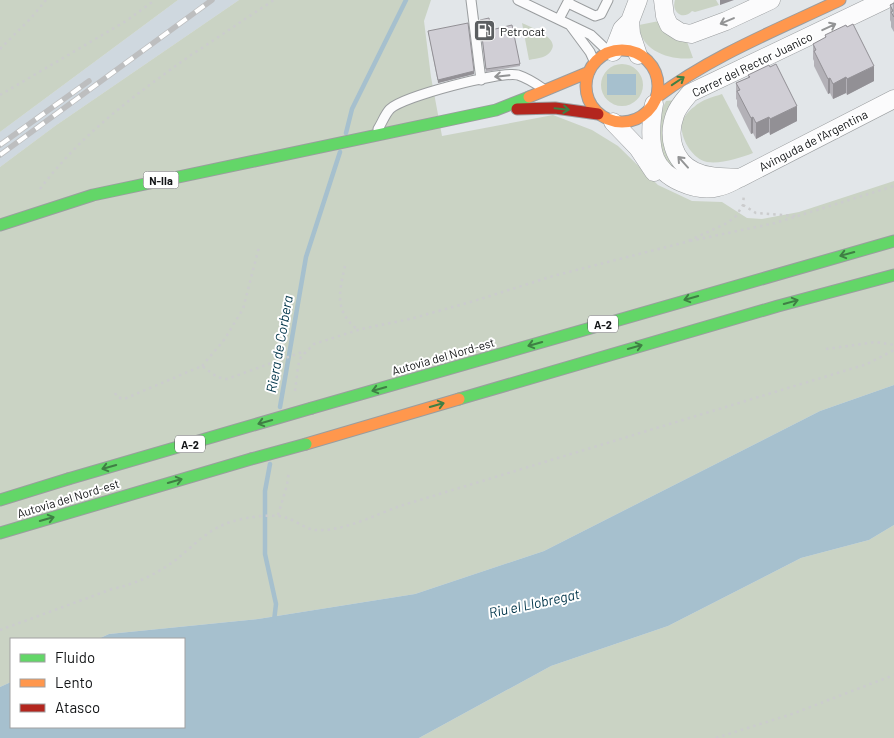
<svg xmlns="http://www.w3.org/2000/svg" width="894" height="738" viewBox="0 0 894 738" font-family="Barlow,sans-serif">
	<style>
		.built { fill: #cfd8df }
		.green { fill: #cad3c4 }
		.water { fill: #a6c0ce }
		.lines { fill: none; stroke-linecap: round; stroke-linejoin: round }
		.stream { stroke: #a6c0ce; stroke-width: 4.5 }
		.lane-casing { stroke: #9a9d9f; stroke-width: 11 }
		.street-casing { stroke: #9a9d9f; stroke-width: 19 }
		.fast-casing { stroke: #9a9d9f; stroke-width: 13 }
		.slow-casing { stroke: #9a9d9f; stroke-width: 13 }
		.jam-casing { stroke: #9a9d9f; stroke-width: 13 }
		.path { stroke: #cbcccd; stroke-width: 2.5; stroke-dasharray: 2.5 4; stroke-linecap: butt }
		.lane { stroke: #fbfbfc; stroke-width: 9 }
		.street { stroke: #fbfbfc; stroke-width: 18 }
		.fast { stroke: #63d668; stroke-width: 11 }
		.slow { stroke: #ff974d; stroke-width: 11 }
		.jam { stroke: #b3261e; stroke-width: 11 }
		.rail-casing { stroke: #bdbebf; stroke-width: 5.5 }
		.rail { stroke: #fff; stroke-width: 4; stroke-dasharray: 11; stroke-linecap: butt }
		.fast-bridge-casing { stroke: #9a9d9f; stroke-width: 13; stroke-linecap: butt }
		.fast-bridge { stroke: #63d668; stroke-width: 11 }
		.wall { fill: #b3b1b7 }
		.shaded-wall { fill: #929095 }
		.building { fill: #d0ced5; stroke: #929095 }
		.oneway { stroke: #939495 }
		.oneway2 { stroke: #3f7f44 }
		.labels { text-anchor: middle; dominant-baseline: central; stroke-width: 4; stroke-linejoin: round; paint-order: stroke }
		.shield { fill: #fff; stroke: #5a5b5d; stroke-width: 1 }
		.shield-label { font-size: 11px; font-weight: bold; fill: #131517 }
		.poi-label { font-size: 12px; fill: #131517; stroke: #fff; text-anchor: start }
		.street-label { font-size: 12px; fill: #131517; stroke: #fff }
		.water-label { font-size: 14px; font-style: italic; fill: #00354a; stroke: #fff }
	</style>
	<rect width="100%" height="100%" fill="#e2e6e9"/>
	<!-- built -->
	<path class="built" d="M178,0H239L55,126L0,167V132Z"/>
	<!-- green -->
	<path class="green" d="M0,0H178L0,132Z
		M239,0H431L424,21L431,77L442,136L553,115L592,130L618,146L658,185L692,201L722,202L747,218L762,219L799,212L894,181V385L820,411L544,551L415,594L258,619L109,634L98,639H11V682L0,687V167L55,126Z
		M675,0H716L719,5L695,12L692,11C683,21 671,12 675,0Z
		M664,20L685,36L693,58C671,61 640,51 639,25Z
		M522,23C530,27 558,37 552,49C548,58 538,58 529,60Z
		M601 85a21 21 0 1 1 42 0a21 21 0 1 1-42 0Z
		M722,94L753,153C740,158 722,164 707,162C692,159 679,137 682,122C684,117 689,110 694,107C701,100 713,97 722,94Z
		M676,100L682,169L681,175C676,170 670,166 666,161C655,143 657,119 666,101Z
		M894,525V738H419L551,666L668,626L801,558L869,540Z"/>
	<!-- water -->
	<path class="water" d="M607,74H636V95H607Z
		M894,385V525L869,540L801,558L668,626L551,666L419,738H0V687L11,682V727H184V639H98L109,634L258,619L415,594L544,551L820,411Z"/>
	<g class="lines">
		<!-- stream -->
		<path class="stream" d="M346,133L352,109L406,0
			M280,407L306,257L340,152
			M270,464L265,491V554L276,604L274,621"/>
		<defs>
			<path id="lane" d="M471,0L481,80
				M518,0L591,35L610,53
				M568,3L595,16L601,14L608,0
				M559,19L569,0
				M570,25L590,52L595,63
				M378,129C382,123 385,114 390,109C404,96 500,71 518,75C527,78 535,83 542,88"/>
			<path id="street" d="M663,0L665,16L669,25L680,32L691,34L726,21L771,0
				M630,21L631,34L638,55
				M613,52L622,29L630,21L638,0
				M654,104C651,121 649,141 655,158C663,179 697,193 718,187C726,186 733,181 740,178L894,99
				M613,122L638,148L654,172
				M740,178C725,177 708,178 694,171C673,161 667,136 675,115C678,106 685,99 690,93L885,0"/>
			<path id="fast" d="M0,225L93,195L496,110L529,97
				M459,399L778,306L894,275
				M312,408L894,241
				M0,500L68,479
				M0,533L251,459"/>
			<path id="slow" d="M586 86a36 36 0 1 1 72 0a36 36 0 1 1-72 0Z
				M529,97L589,72
				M657,97C713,55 777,30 840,0
				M306,444L459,399"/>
			<path id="jam" d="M517,109L555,108L598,114"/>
		</defs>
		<!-- lane casing -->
		<use href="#lane" class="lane-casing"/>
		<!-- street casing -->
		<use href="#street" class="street-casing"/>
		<!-- fast casing -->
		<use href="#fast" class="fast-casing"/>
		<!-- slow casing -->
		<use href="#slow" class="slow-casing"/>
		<!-- jam casing -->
		<use href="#jam" class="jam-casing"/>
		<!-- path -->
		<path class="path" d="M0,49L31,18L46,0
			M0,95L126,21L155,0
			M40,189C81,134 136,94 191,55C219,37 246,18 274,0
			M743,205L756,213L797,216
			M690,241L775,223L894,186
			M345,266C339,293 334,311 358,330
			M826,349L876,342L894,345
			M202,366L224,340L243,309L259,247
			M295,391L298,366L301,357L314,344L361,329L410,319L474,301L553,276L686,242L727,223L736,216L743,205L744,194
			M115,393L117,397L124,399L202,366L217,377L227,379L305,351
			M278,515L287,485L289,471
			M0,630L112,589C136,584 157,574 177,559C194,545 212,526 234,521C247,517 275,513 287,518C296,521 306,529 315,530C342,532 375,515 400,506L867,364L894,350
			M716,738L792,714L894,675"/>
		<!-- lane -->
		<use href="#lane" class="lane"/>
		<!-- street -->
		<use href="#street" class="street"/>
		<!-- fast -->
		<use href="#fast" class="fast"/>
		<!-- slow -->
		<use href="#slow" class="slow"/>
		<!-- jam -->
		<use href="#jam" class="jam"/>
		<defs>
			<path id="rail" d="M0,145L89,81
				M0,155L212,0"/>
		</defs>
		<!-- rail casing -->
		<use href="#rail" class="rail-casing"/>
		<!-- rail -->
		<use href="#rail" class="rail"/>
		<defs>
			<path id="fast-bridge" d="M251,459L306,444
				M68,479L312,408"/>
		</defs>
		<!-- fast-bridge casing -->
		<use href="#fast-bridge" class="fast-bridge-casing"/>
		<!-- fast-bridge -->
		<use href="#fast-bridge" class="fast-bridge"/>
	</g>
	<!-- wall -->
	<path class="wall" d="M894,3V32L891,27V22L890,20V5Z
		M480,23L491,30L520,64V66L486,72Z
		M428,31L474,74L438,83Z
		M825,35L874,81L847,95L846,93L833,99L830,93L828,94L814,66V61L813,59V44L825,38Z
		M748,75L797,121L770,135L769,132L756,139L753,133L751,134L737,106V100L736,99V83L748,78Z"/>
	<!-- shaded-wall -->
	<path class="shaded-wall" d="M720,0H734L720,5Z
		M874,66V81L847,95V79Z
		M474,71V74L438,83V80Z
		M846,77V93L833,99V84Z
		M830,78V93L828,94V79Z
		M797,106V121L770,135V119Z
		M753,117V133L751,134V118Z
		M769,117V132L756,139V123Z"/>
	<!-- building -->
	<path class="building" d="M894,3V17L891,12L893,11L890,5Z
		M489,18L491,30L512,25L520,64L486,69L480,20Z
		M468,23L474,71L438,80L428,31Z
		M853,24L874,66L847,79L846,77L833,84L830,78L828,79L814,51L816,50L813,44L826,37L825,35L846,25L847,27Z
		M776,64L797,106L770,119L769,117L756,123L753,117L751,118L737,91L740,90L736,83L750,77L748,75L769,65L770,67Z"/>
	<!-- one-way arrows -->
	<defs><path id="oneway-shaft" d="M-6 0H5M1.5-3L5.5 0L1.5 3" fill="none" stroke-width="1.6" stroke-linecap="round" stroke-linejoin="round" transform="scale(1.25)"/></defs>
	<g class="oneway">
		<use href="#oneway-shaft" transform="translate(727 21) rotate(157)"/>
		<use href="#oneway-shaft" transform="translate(829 27) rotate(-25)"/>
		<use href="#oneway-shaft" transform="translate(502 76) rotate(174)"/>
		<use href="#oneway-shaft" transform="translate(683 162) rotate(-132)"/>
	</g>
	<g class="oneway2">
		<use href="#oneway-shaft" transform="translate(678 81) rotate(-34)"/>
		<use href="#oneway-shaft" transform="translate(562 109) rotate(6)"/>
		<use href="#oneway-shaft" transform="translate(847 254) rotate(165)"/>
		<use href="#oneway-shaft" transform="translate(691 298) rotate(164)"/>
		<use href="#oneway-shaft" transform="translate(791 302) rotate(-15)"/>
		<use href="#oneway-shaft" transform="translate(535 344) rotate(164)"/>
		<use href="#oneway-shaft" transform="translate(635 347) rotate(-16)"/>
		<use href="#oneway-shaft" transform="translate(379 389) rotate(164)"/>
		<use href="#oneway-shaft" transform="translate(437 405) rotate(-16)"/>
		<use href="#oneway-shaft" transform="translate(265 422) rotate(164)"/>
		<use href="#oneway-shaft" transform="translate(109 467) rotate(164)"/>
		<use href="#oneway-shaft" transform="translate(175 481) rotate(-16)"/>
		<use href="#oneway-shaft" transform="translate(47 519) rotate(-16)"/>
	</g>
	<!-- icons -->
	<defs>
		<symbol id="fuel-square" viewBox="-11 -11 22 22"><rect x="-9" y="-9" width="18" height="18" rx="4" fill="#5b5e60" stroke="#fff"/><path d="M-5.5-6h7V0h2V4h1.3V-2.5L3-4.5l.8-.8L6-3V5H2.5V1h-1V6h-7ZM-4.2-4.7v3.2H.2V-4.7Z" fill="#fff"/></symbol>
	</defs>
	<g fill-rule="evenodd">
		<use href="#fuel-square" x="472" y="18" width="25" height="25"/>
	</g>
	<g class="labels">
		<!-- shield labels -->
		<g class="shield">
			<rect x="143.5" y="171.5" width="35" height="17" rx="4"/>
			<rect x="588" y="315.5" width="30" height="17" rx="4"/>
			<rect x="175" y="435.5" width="30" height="17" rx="4"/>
		</g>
		<g class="shield-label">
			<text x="161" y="180">N-IIa</text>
			<text x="603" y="324">A-2</text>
			<text x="190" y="444">A-2</text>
		</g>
		<!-- poi labels -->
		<g class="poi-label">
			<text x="500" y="31">Petrocat</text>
		</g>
		<!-- street labels -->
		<g class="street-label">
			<text transform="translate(752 64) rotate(-26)">Carrer del Rector Juanico</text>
			<text transform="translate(813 140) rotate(-27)">Avinguda de l'Argentina</text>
			<text transform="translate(443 356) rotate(-16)">Autovia del Nord-est</text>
			<text transform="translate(68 498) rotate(-17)">Autovia del Nord-est</text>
		</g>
		<!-- water labels -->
		<g class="water-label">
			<text transform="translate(279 344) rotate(-80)">Riera de Corbera</text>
			<text transform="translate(534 603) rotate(-12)">Riu el Llobregat</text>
		</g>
	</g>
	<!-- legend -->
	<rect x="10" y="638" width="175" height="90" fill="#ffffff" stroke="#a1a1a2"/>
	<rect x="20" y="654" width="25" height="8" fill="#63d668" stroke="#a1a1a2"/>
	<text x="55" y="663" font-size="15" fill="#131517">Fluido</text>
	<rect x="20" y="679" width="25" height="8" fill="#ff974d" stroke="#a1a1a2"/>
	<text x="55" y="688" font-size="15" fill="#131517">Lento</text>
	<rect x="20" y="704" width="25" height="8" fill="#b3261e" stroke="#a1a1a2"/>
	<text x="55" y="713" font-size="15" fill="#131517">Atasco</text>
</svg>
